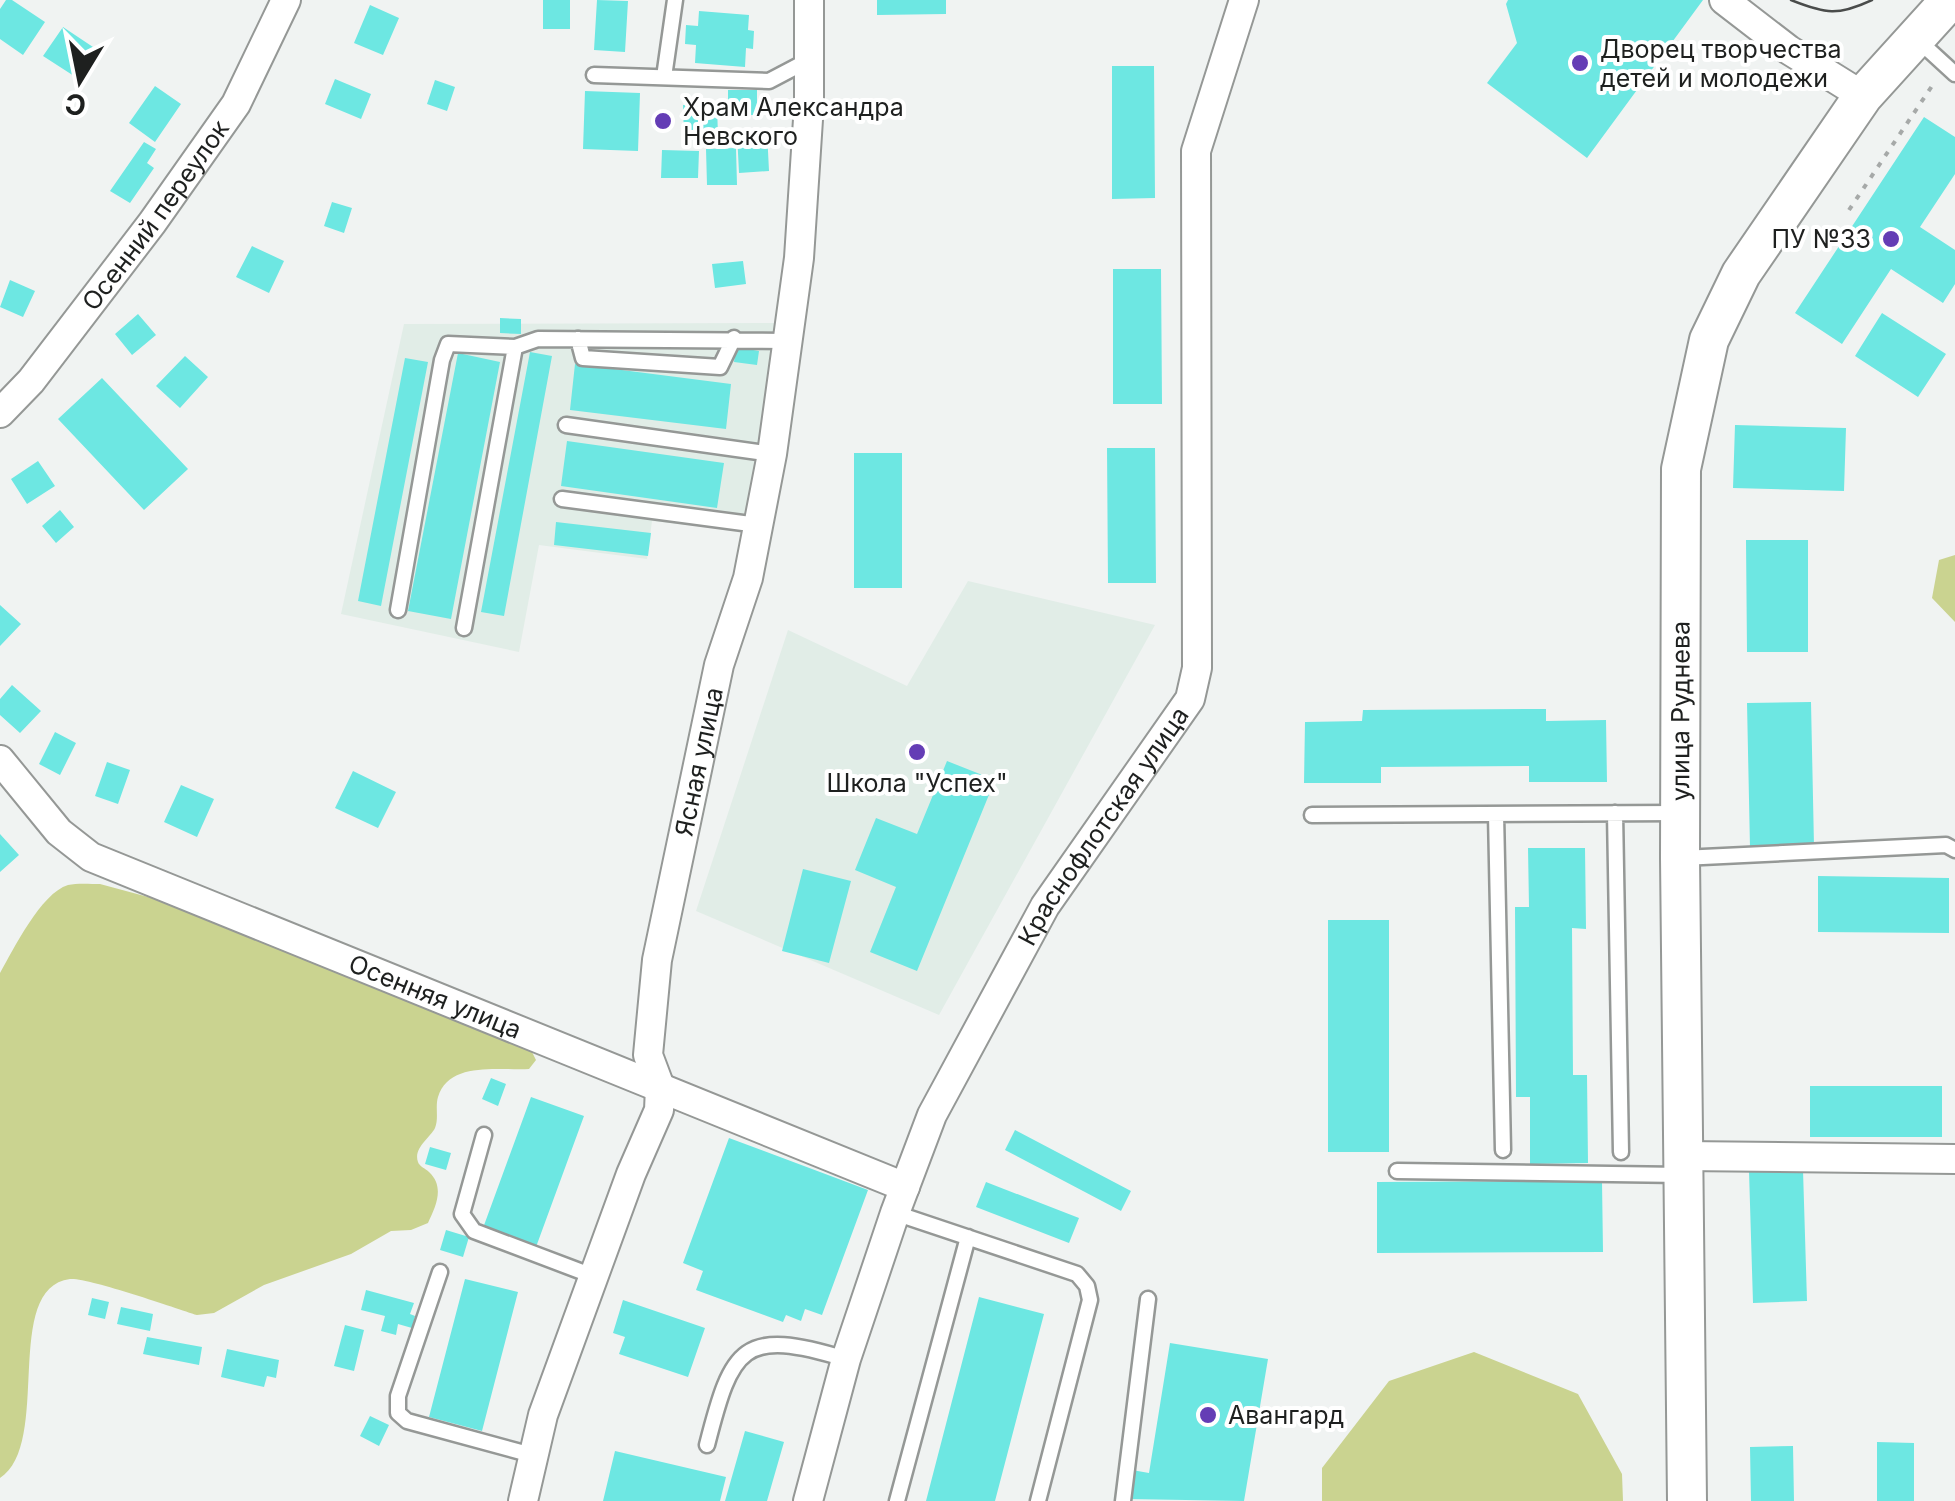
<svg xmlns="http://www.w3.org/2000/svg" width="1955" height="1501" viewBox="0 0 1955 1501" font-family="Inter,sans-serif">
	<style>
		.built { fill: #e1ede7 }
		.green { fill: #cad390 }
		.building { fill: #6de7e2 }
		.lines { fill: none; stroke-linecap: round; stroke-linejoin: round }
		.service-casing { stroke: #959896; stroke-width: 19 }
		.minor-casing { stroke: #959896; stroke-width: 32 }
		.secondary-casing { stroke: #959896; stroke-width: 42 }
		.path { stroke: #a6a9a8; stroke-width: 4; stroke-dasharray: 5 8; stroke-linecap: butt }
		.service { stroke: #fff; stroke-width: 14 }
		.minor { stroke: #fff; stroke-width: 28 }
		.secondary { stroke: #fff; stroke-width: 38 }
		.tram { stroke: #4a4c4b; stroke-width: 2.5 }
		.poi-dot { fill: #643db5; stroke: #fff; stroke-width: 4 }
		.labels { text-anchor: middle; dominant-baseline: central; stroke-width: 8; stroke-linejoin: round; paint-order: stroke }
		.poi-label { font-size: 25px; fill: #1e201f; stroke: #fff; text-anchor: start }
		.street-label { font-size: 25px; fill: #1e201f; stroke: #fff }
	</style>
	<rect width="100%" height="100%" fill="#f0f3f2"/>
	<!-- built -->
	<path class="built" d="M781,323L752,532L652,521L647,559L539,545L519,652L341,614L404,324Z
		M968,581L1155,625L939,1015L696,911L788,630L907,686Z"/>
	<!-- green -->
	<path class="green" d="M1955,555V622L1932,598L1939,560Z
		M100,884L163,901L518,1041L531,1050L536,1060L529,1069C502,1071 449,1060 438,1097C435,1107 439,1118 435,1128C430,1138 413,1148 418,1162C419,1166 426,1169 429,1172C445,1187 436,1206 428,1223L411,1230L391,1231L351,1254L264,1285L214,1313L197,1315C175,1308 87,1277 70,1279C1,1288 53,1444 0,1478V973C13,950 41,893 68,885C77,883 90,884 100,884Z
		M1474,1352L1578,1394L1622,1474L1623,1501H1322V1468L1389,1381Z"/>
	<!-- building -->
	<path class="building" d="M6,0H12L45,22L23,55L0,39V9Z
		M543,0H570V29H543Z
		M597,0L628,1L625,52L594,50Z
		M877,0H946V14L877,15Z
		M1508,0H1703L1587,158L1487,83L1517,43L1506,4Z
		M370,5L399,18L383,55L354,43Z
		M699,11L749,15L748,30L754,31L753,49L746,48L745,67L695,63L696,45L685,44L686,25L698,26Z
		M63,27L93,47L74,76L43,56Z
		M1112,66H1154L1155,198L1112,199Z
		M335,79L371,94L361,119L325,104Z
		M435,80L455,87L447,111L427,104Z
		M155,86L181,104L155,142L129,123Z
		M728,90H757V115H728Z
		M585,91L640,93L638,151L583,149Z
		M717,104L718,137H684L683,105Z
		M1924,117L1955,137V174L1920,227L1955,250V284L1943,303L1891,269L1842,344L1795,313Z
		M767,131L769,171L739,173L737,133Z
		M144,142L156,149L147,163L154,168L130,203L110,191Z
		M736,148L737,185H707L706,149Z
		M662,150L699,151L698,178H661Z
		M332,202L352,208L344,233L324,226Z
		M252,246L284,261L269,293L236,277Z
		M743,261L746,284L715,288L712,264Z
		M1113,269H1161L1162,404H1113Z
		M10,280L35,291L23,317L0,307Z
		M1882,313L1946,354L1918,397L1855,356Z
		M138,314L156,335L132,355L115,334Z
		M500,318L521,319V334L500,333Z
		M736,347L759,351L757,365L734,362Z
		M530,352L552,356L504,616L481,612Z
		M458,353L500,362L451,619L408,611Z
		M185,356L208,377L180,408L156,386Z
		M405,358L428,362L381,606L358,601Z
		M575,364L731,384L726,429L570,410Z
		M102,378L188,469L144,510L58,419Z
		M1735,425L1846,428L1844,491L1733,488Z
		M567,441L724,463L717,508L561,486Z
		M1107,448H1155L1156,583H1108Z
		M854,453H902V588H854Z
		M38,461L55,486L27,504L11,479Z
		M60,510L74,527L56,543L42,526Z
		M556,522L651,533L648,556L554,545Z
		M1746,540H1808V652H1747Z
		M0,605L21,624L0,646Z
		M12,685L41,711L20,733L0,715V699Z
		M1811,702L1814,846L1750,848L1747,703Z
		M1546,709V721L1606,720L1607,782H1529V766L1381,767V783H1304L1305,722L1362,721L1363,710Z
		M55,732L76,743L60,775L39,764Z
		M947,761L995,780L917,971L870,952L896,887L855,870L876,818L917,834Z
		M107,762L130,770L118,804L95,796Z
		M353,771L396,792L378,828L335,808Z
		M181,785L214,799L197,837L164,822Z
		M0,834L19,855L0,872Z
		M1528,848H1585L1586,929L1572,928L1573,1075H1587L1588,1163L1530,1164V1097H1516L1515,907H1529Z
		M803,869L851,881L829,963L782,951Z
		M1818,876L1949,878V933L1818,932Z
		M1328,920H1389V1152H1328Z
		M491,1078L506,1084L498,1106L482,1099Z
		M1810,1086H1942V1137H1810Z
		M531,1097L584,1116L536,1247L483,1228Z
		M1015,1130L1131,1191L1121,1211L1005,1150Z
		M729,1138L868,1190L822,1315L805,1309L801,1321L786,1315L783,1322L696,1290L703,1271L683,1263Z
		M430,1147L451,1153L446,1170L425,1164Z
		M1803,1170L1807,1301L1753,1303L1749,1171Z
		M1602,1181L1603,1252L1377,1253V1182Z
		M986,1182L1079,1218L1069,1243L976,1207Z
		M446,1230L469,1237L463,1257L440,1250Z
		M465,1279L518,1292L482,1431L429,1417Z
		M366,1290L414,1303L410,1314L415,1316L412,1328L398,1324L396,1335L381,1331L385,1316L361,1310Z
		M979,1297L1044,1314L995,1501H926Z
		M92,1298L109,1302L105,1319L88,1315Z
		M623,1300L705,1328L688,1377L619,1354L625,1337L613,1333Z
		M121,1307L153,1314L150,1331L117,1324Z
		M345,1325L364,1330L354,1371L334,1366Z
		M147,1337L202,1347L199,1365L143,1354Z
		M1170,1343L1268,1359L1244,1501L1127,1499L1132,1470L1149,1473Z
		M227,1349L279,1360L276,1378L267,1376L264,1387L221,1377Z
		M370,1416L389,1425L379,1446L360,1436Z
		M745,1431L784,1442L767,1501H725Z
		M1877,1442L1914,1443V1501H1877Z
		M1793,1446L1794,1501H1751L1750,1447Z
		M615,1451L726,1477L720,1501H603Z"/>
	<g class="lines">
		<defs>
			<path id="service" d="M1919,41L1955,74
				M594,75L769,81L809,60
				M664,77L675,0
				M578,339L583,358L720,367L734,338
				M566,425L772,454
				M562,499L758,525
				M398,610L442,360L448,344L515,347L538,339L786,341
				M464,628L515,347
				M1615,813L1621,1152
				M1496,814L1503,1150
				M1312,815L1679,813
				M1682,858L1946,845L1955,850
				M484,1135L462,1214L474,1231L593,1276
				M1397,1171L1682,1175
				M895,1213L1077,1274L1087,1286L1090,1300L1038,1501
				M440,1272L398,1396V1413L407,1421L532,1455
				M707,1445C732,1347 742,1327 846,1359
				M897,1501L968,1237
				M1123,1501L1148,1299"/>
			<g id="minor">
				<path d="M1724,0L1789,50L1863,96"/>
				<path id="s1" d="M0,413L31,381L152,223L236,104L286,0"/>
				<path id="s2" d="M0,760L59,832L91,857L905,1187"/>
				<path d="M1683,1156L1955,1159"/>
				<path id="s3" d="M523,1501L543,1415L631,1174L659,1110L660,1087L648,1055L657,960L719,665L748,578L772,454L799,258L809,104V0"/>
				<path id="s4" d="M808,1501L846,1359L895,1213L932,1115L1045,906L1190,699L1197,668L1196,151L1244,0"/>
			</g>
			<g id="secondary">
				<path id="s5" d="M1687,1501L1680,858L1681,469L1709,340L1741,274L1863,96L1950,0"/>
			</g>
		</defs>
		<!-- service casing -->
		<use href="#service" class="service-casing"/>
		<!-- minor casing -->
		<use href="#minor" class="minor-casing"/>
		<!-- secondary casing -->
		<use href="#secondary" class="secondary-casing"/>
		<!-- path -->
		<path class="path" d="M1849,210L1934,83"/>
		<!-- service -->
		<use href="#service" class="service"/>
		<!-- minor -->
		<use href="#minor" class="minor"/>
		<!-- secondary -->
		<use href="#secondary" class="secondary"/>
		<!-- tram -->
		<path class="tram" d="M1791,0C1826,14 1838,16 1872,0"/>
	</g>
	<!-- markers -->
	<g class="poi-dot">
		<circle cx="1580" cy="63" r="10"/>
		<circle cx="663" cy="121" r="10"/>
		<circle cx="1891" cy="239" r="10"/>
		<circle cx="917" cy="752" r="10"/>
		<circle cx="1208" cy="1415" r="10"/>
	</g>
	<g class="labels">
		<!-- poi labels -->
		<g class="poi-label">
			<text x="1600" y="49">Дворец творчества<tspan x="1600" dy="29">детей и молодежи</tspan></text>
			<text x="683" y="107">Храм Александра<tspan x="683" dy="29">Невского</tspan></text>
			<text x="1871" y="239" text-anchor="end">ПУ №33</text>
			<text x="917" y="783" text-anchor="middle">Школа "Успех"</text>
			<text x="1228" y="1415">Авангард</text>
		</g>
		<!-- street labels -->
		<g class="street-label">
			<text stroke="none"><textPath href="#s1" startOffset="252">Осенний переулок</textPath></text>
			<text stroke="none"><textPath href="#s5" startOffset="790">улица Руднева</textPath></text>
			<text stroke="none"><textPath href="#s3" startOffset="770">Ясная улица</textPath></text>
			<text stroke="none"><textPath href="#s4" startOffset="742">Краснофлотская улица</textPath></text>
			<text stroke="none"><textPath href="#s2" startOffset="505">Осенняя улица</textPath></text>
		</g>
	</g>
	<!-- north arrow -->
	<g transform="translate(80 80) rotate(190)" stroke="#ffffff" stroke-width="8" paint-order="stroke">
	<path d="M0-8L18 38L0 25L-18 38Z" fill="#1e201f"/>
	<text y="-15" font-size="28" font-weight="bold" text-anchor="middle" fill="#1e201f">С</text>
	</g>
</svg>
